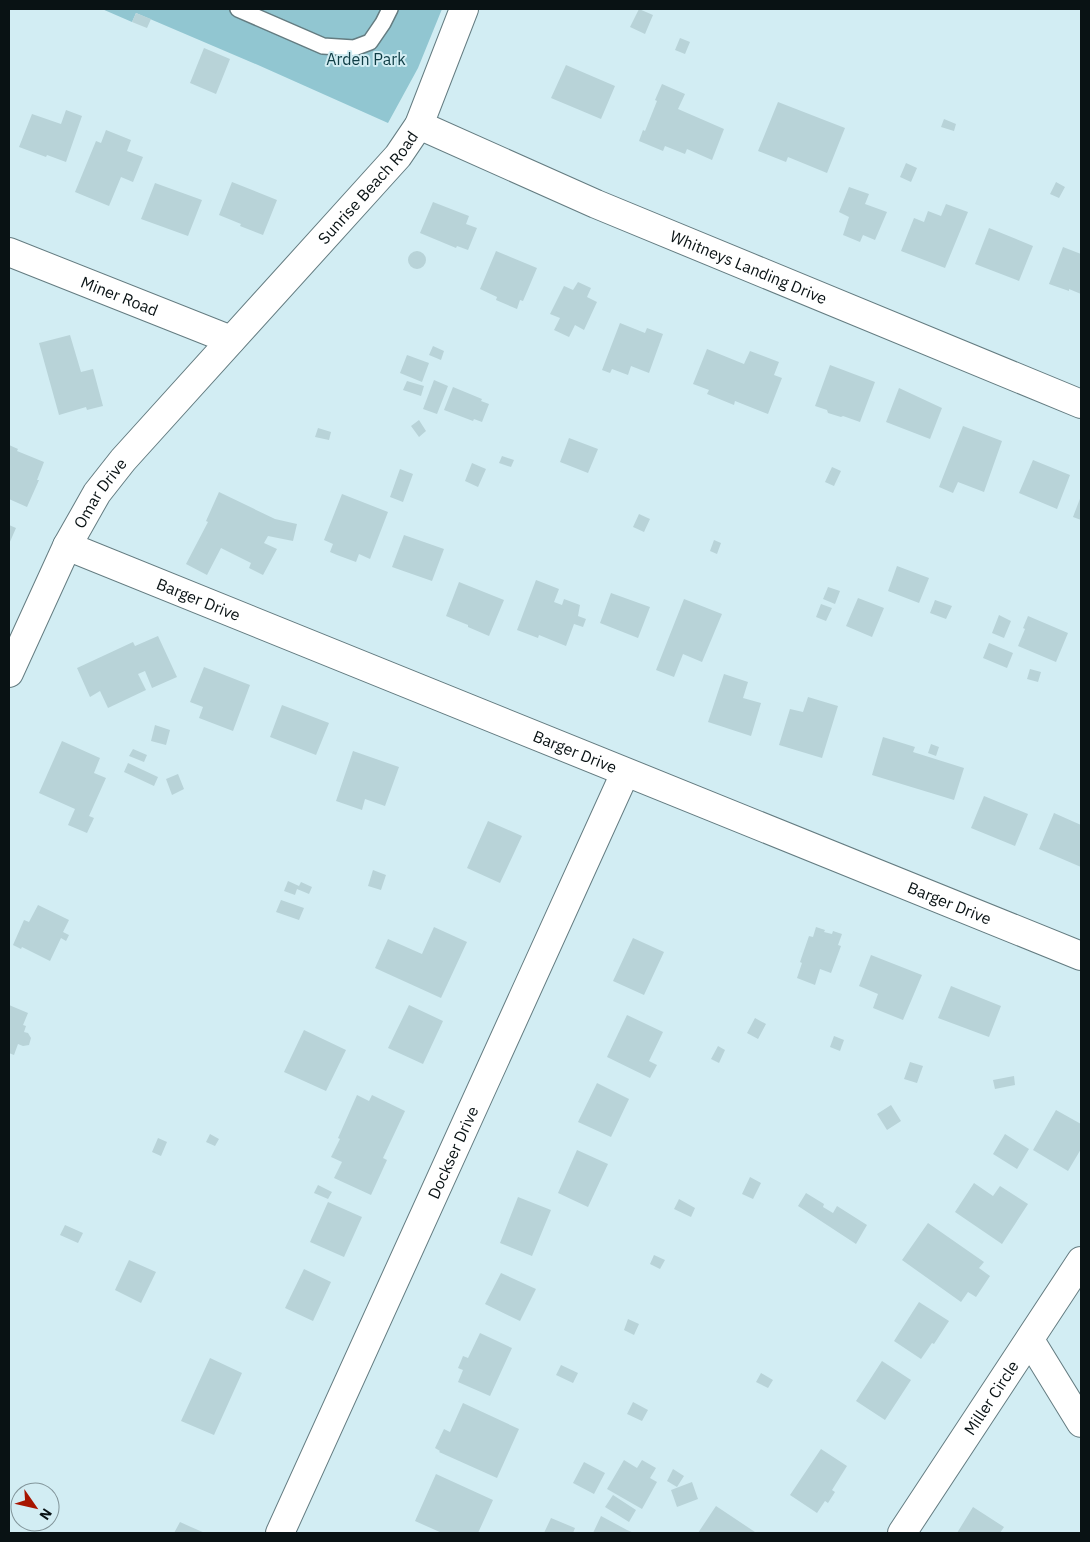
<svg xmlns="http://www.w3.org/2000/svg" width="1090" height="1542" viewBox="0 0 1090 1542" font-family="'IBM Plex Sans',sans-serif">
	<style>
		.green { fill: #91c6d1 }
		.building { fill: #b8d3d8 }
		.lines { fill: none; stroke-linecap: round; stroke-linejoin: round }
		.service-casing { stroke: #647c81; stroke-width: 18 }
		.minor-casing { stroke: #647c81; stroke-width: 30 }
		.tertiary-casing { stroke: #647c81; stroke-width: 30 }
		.service { stroke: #fff; stroke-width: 15 }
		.minor { stroke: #fff; stroke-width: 28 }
		.tertiary { stroke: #fff; stroke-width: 28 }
		.labels { text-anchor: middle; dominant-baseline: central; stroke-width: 4; stroke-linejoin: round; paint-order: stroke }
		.park-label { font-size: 16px; fill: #0f3d45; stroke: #d2edf3 }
		.street-label { font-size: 16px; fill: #091214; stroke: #d2edf3 }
	</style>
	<rect width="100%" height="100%" fill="#d2edf3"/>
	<!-- green -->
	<path class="green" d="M102,9H442L418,68L388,123L258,65L136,13L132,22Z"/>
	<!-- building -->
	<path class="building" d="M639,9L653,15L645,34L630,27Z
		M136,13L151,19L147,28L132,22Z
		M680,38L690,42L685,54L675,50Z
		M204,48L230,59L216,94L190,83Z
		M566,65L615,86L601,119L551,98Z
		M662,84L685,94L678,109L724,129L712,160L687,149L685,154L665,146L663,151L639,141L643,130L645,131L657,101L655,100Z
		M778,102L845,128L827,173L788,157L786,162L758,151Z
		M66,110L82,116L66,162L47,155L46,157L19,147L32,114L61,124Z
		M944,119L956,124L954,131L941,127Z
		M106,130L131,140L127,151L143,157L133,182L121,177L109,206L75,192L96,141L101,143Z
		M906,163L917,168L911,182L900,177Z
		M232,182L277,200L263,235L240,226L241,224L219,215Z
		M1056,182L1065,187L1059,198L1050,194Z
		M155,183L202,200L188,236L141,219Z
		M849,187L869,194L865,204L887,212L875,240L863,235L860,242L843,235L849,217L839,212Z
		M433,202L469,216L466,224L477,228L468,250L457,246L456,248L420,233Z
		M946,204L968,212L945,268L901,251L914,218L924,222L928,211L941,216Z
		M989,228L1033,246L1019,281L975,264Z
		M1063,247L1081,254V294L1069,289V291L1049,284Z
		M408 260a9 9 0 1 1 18 0a9 9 0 1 1-18 0Z
		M496,251L537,268L523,301L520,300L517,309L496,300L497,297L480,289Z
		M578,282L591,288L587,297L597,302L584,330L575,325L569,337L554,330L560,318L550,314L564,286L573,290Z
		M620,323L645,333L647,328L663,334L649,373L631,366L628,375L612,369L610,373L602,370Z
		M70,335L81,372L93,369L103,406L87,410L86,407L59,415L39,343Z
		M433,346L444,351L441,360L429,355Z
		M707,349L744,364L750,351L779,362L774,375L782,378L768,414L735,401L734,405L707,394L709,390L693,384Z
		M407,355L429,363L422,382L400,373Z
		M830,365L875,382L860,422L843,416L841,417L828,413L827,410L815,406Z
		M434,380L448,386L437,414L423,409Z
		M407,381L424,386L421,396L403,390Z
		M453,387L482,399L481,401L489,404L482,422L474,419L473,421L444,410Z
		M899,388L942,408L930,439L886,422Z
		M419,420L426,431L419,437L411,426Z
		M963,426L1002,441L984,492L958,482L953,493L939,487Z
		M318,428L331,432L329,440L315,437Z
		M569,438L598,449L588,473L560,462Z
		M9,445L18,449L17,451L44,462L37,480H39L27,507L9,499Z
		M502,456L514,460L511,467L499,463Z
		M1033,460L1070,475L1057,509L1019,493Z
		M472,463L486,469L478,487L465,481Z
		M832,467L841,471L834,486L825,482Z
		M400,469L413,474L403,502L390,497Z
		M219,492L275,519L297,524L293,541L268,536L264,543L277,549L263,575L249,568L251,563L221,548L207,575L186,564L208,522L206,521Z
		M342,494L388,512L370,559L359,554L356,562L337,555L330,552L333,544L324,540Z
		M1081,496V520L1073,517Z
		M639,514L650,519L644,532L633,527Z
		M9,525L16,528L9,544Z
		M404,535L444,549L432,581L392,567Z
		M714,540L721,543L717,554L710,551Z
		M897,566L929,578L919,603L888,591Z
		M536,580L559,589L554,602L562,605L564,599L580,605L578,616L586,619L583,627L574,624L566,646L539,635L538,638L517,630Z
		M459,582L504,600L489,636L468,627V625L446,616Z
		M828,587L840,591L835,604L823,599Z
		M611,593L650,607L638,638L600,623Z
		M858,598L884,608L872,637L846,626Z
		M684,599L722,614L702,662L683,654L674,677L656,670Z
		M935,600L952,606L946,619L930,613Z
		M821,604L832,608L826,621L816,617Z
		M999,615L1011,621L1004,638L992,633Z
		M1028,616L1068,633L1056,662L1018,646L1025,629L1023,628Z
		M158,636L177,677L152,688L145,671L138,674L146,690L108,708L100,691L90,697L77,668L133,642L135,646Z
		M989,643L1013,653L1007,668L983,658Z
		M204,667L250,685L233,731L199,718L203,707L190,702Z
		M1030,669L1041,672L1038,682L1027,679Z
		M724,674L748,682L743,698L761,703L751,736L708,722Z
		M808,697L838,706L822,758L779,745L790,709L803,712Z
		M282,705L329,723L316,755L270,737Z
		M155,725L170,730L166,745L151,741Z
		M883,737L915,747L913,752L964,768L954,800L872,775Z
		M62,741L100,758L94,773L106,778L89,816L94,818L87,833L68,825L75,809L39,793Z
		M931,744L939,747L936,756L928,753Z
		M133,749L147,755L144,762L129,756Z
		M353,751L399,767L385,806L365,799L362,810L336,801Z
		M128,763L158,777L154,786L124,772Z
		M178,774L184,789L172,795L166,779Z
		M984,796L1028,814L1015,846L971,828Z
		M1054,813L1081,825V867L1039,849Z
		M488,821L522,836L500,883L467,868Z
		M373,870L386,875L381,890L368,886Z
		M288,881L299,886L301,882L312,887L309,894L297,889L295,895L284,891Z
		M281,900L304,908L299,920L276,912Z
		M38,905L69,920L63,932L69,935L66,941L61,938L50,961L22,947L21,949L13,945L24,920L29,922Z
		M434,927L467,942L441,998L375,968L388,939L422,954Z
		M816,927L825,930L824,932L832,934L833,931L842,934L838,945L841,946L831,973L820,969L815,985L797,978L802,963L800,962L809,936L813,937Z
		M633,938L664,952L644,995L613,981Z
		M871,955L922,975L903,1020L873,1008L878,994L859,986Z
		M951,986L1001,1006L989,1037L938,1018Z
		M9,1005L28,1013L23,1025L26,1026L24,1032L28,1033L31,1038L29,1045L23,1046L18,1044L14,1055L9,1053Z
		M409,1005L443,1021L423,1064L388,1048Z
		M627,1015L663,1032L649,1061L657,1065L650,1078L607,1057Z
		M755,1018L766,1024L758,1039L747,1033Z
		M304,1030L346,1050L326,1091L284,1072Z
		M834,1036L844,1040L840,1051L830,1047Z
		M718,1046L725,1050L719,1063L711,1059Z
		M910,1062L923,1066L917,1083L904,1079Z
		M1014,1076L1015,1085L995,1089L993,1080Z
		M597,1083L629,1099L611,1137L578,1122Z
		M357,1095L369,1101L372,1095L405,1111L383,1158L387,1160L371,1195L334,1178L342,1162L331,1157L340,1139L338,1138Z
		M891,1105L901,1121L887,1130L877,1114Z
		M1056,1110L1081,1124V1149L1068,1171L1033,1150Z
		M210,1134L219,1139L215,1146L206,1142Z
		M1005,1134L1029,1149L1017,1169L993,1154Z
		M158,1138L167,1142L161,1156L152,1152Z
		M577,1150L608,1164L588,1207L558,1193Z
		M750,1177L761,1183L753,1199L742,1194Z
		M974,1183L993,1196L1000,1186L1028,1204L1002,1244L955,1212Z
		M318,1185L332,1192L328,1199L314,1193Z
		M806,1193L824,1204L823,1207L833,1213L837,1206L867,1225L856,1244L798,1206Z
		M518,1197L551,1210L532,1256L500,1243Z
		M679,1199L695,1208L691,1217L674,1209Z
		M328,1202L362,1217L344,1257L310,1242Z
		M928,1223L984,1262L979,1268L990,1276L976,1297L968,1292L961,1302L902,1260Z
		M65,1225L83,1233L78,1243L60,1235Z
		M654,1255L665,1260L660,1269L650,1264Z
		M129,1260L156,1272L141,1303L115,1290Z
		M304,1269L331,1282L313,1321L285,1308Z
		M501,1273L536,1289L520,1321L485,1304Z
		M919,1302L949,1321L934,1344L932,1343L921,1359L894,1341Z
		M628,1319L639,1324L634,1335L624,1330Z
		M480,1333L512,1348L490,1396L458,1382L463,1370L458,1368L461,1361L463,1356L468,1358Z
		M210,1358L242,1373L214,1435L181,1421Z
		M882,1361L911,1380L885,1420L856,1401Z
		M561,1365L578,1373L573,1383L556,1375Z
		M761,1373L773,1380L768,1388L756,1382Z
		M633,1402L648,1410L642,1421L627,1414Z
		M463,1403L519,1429L497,1478L439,1452L440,1451L435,1448L444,1429L450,1432Z
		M821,1449L847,1466L832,1490L835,1492L828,1503L825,1501L817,1513L790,1495Z
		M624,1460L637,1468L642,1460L656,1468L650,1478L657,1482L642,1509L607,1489Z
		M584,1462L605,1473L594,1494L573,1483Z
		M673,1469L684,1476L677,1487L667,1481Z
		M436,1474L493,1500L478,1533H442L415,1521Z
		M692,1482L698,1499L677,1507L671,1490Z
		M613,1495L636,1510L629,1522L605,1507Z
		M716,1506L755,1532V1533H698Z
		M973,1507L1004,1527L1000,1533H957Z
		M601,1516L627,1530L634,1533H593Z
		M551,1518L575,1528L573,1533H544Z
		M180,1522L191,1527L205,1533H174Z"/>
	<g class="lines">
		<defs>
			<path id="service" d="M238,9L323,46L354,48L370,42L383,23L390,9"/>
			<g id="minor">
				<path id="s1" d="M419,125L596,204L1081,404"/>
				<path id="s2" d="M67,546L1081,956"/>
				<path d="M1030,1340L1081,1423"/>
				<path id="s3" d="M280,1533L625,773"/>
				<path id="s4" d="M902,1533L1081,1261"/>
			</g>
			<g id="tertiary">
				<path id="s5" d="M9,252L231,340"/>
				<path id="s6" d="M9,673L67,546L97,493L123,460L398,156L419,125L464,9"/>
			</g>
		</defs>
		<!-- service casing -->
		<use href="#service" class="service-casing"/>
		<!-- minor casing -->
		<use href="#minor" class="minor-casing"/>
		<!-- tertiary casing -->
		<use href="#tertiary" class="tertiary-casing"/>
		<!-- service -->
		<use href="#service" class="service"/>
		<!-- minor -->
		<use href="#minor" class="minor"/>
		<!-- tertiary -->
		<use href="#tertiary" class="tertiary"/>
	</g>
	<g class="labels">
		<!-- park labels -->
		<g class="park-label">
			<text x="366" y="59">Arden Park</text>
		</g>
		<!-- street labels -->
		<g class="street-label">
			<text stroke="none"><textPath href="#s6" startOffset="609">Sunrise Beach Road</textPath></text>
			<text stroke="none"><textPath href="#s1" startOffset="359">Whitneys Landing Drive</textPath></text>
			<text stroke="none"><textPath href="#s5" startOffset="119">Miner Road</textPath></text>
			<text stroke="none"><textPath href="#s6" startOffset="202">Omar Drive</textPath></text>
			<text stroke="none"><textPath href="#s2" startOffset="142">Barger Drive</textPath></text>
			<text stroke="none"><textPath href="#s2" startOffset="548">Barger Drive</textPath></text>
			<text stroke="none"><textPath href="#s2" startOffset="952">Barger Drive</textPath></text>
			<text stroke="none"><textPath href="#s3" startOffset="418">Dockser Drive</textPath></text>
			<text stroke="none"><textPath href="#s4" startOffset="162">Miller Circle</textPath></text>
		</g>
	</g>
	<!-- border -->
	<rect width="1090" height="1542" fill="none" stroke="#091214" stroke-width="20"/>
	<!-- north arrow -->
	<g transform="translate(35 1507) rotate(124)"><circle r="24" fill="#d2edf3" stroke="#82959a"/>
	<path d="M0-4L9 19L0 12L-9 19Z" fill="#a71500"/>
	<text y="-8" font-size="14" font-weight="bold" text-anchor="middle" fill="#091214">N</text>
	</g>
</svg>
